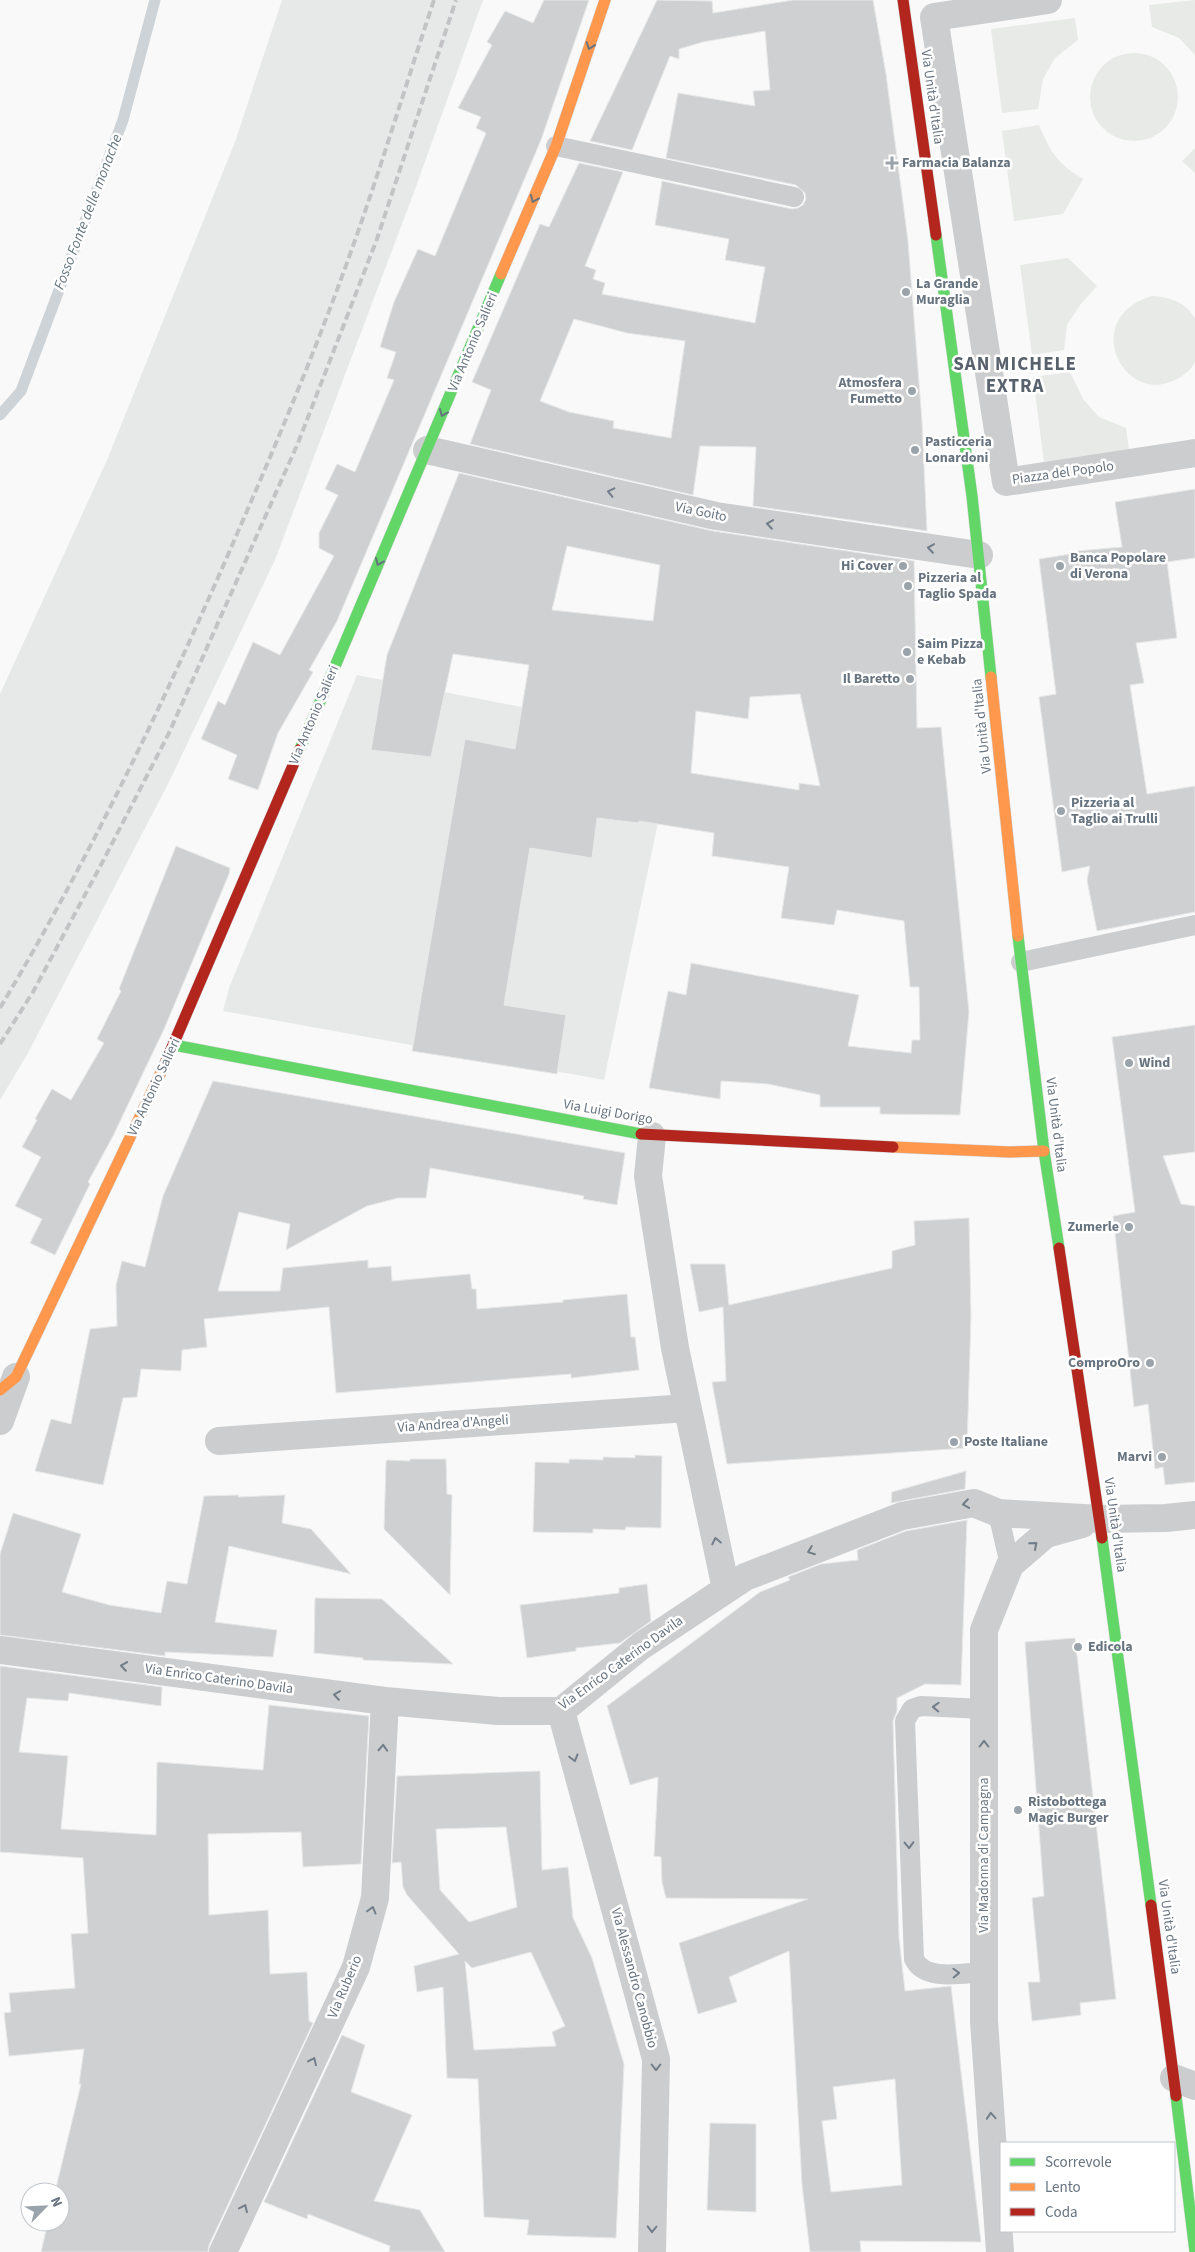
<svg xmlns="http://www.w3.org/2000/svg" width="1195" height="2252" viewBox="0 0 1195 2252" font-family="'Source Sans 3',sans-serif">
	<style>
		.built { fill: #e7e9e9 }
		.green { fill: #e7eae6 }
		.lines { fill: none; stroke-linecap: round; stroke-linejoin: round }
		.stream { stroke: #cdd3d7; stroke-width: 11 }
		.building { fill: #ced0d1; stroke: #e8e8e8; fill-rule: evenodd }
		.fast-casing { stroke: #d5d6d7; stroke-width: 12 }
		.slow-casing { stroke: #d5d6d7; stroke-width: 12 }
		.jam-casing { stroke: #d5d6d7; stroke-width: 12 }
		.lane { stroke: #cccdce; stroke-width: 20 }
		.street { stroke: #cccdce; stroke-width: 28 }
		.fast { stroke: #63d668; stroke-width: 11 }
		.slow { stroke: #ff974d; stroke-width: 11 }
		.jam { stroke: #b3261e; stroke-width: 11 }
		.rail { stroke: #c3c3c5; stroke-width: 4; stroke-dasharray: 8 4; stroke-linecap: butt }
		.oneway { stroke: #677480 }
		.oneway2 { stroke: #717d88 }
		.poi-dot { fill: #9aa3aa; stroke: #fff; stroke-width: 2 }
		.labels { text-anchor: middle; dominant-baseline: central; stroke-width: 5; stroke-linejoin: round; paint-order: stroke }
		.street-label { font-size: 14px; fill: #677480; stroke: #fff }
		.poi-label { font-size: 14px; font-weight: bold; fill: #677480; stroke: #fff; text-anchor: start }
		.water-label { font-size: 15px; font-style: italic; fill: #677880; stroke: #fff }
		.district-label { font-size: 19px; font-weight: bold; letter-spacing: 1px; fill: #59626c; stroke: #fff }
	</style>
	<rect width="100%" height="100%" fill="#f9f9f9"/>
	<!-- built -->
	<path class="built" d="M282,0H483L413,195L275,560L168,784L28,1053L0,1100V694L107,460L235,142Z
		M357,675L676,737L604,1080L223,1011L229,988Z"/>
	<!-- green -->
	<path class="green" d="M1195,0V55L1179,38L1152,27L1149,5Z
		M1075,18L1078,40L1055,58L1043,79L1038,109L1002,113L991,29Z
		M1090 97a44 44 0 1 1 88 0a44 44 0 1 1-88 0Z
		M1039,125C1051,153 1057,163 1083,179L1063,214L1014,221L1002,131Z
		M1195,148V173L1182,161Z
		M1068,258L1097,286L1080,305L1067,325L1064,350L1032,355L1020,265Z
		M1152,296C1169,297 1187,302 1195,319V362C1191,370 1183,376 1175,380C1122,406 1080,317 1152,296Z
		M1070,372L1083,399L1099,417L1126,428L1129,450L1044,462L1033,377Z"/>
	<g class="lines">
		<!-- stream -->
		<path class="stream" d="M0,415L21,391L123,120L155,0"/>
	</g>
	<!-- building -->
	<path class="building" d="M544,0H589L541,140L337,621L309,670L313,672L278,733L258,790L228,779L237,755L201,739L218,701L225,705L253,642L280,655L334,556L319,548V533L338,495L325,489L337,464L355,472L394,380L387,378L396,352L380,347L394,302L418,249L435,256L486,133L476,128L481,117L458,108L492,45L487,42L505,11L533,23Z
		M657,0L712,1L713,13L793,0H873L886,74L908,241L922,421L927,531L753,506L756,447L700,446L693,495L470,444L491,390L472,382L540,224L549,227L579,163L623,172L585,266L596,270L593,279L605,283L602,294L755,323L765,267L725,260L729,239L655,225L662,181L792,209L798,208L803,205L806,199L805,193L796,185L666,158L678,93L755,106L753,91L770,90L765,31L703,42L679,49V59L670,56L632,150L590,141ZM574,319L627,333L685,341L671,438L613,428L614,421L569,412L540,401Z
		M459,473L713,531L914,561L917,728L941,727L969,1012L960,1115L880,1114V1107H820V1095L768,1084L721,1081L720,1099L649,1088L668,991L686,995L691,963L859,995L848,1046L911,1053L912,1040H920L919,987H910L904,921L837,910L834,925L781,918L789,867L712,856L714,833L639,821V823L597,818L592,858L530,848L504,1005L566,1015L557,1074L412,1051L465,739L515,749L529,665L453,654L431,757L371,750L387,655ZM567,546L660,565L653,621L552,610ZM800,694L820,786L799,783V790L691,773L696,711L748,719L750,697Z
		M1195,489V558L1167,562L1177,638L1136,643L1144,683L1130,685L1147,794L1195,786V912L1097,931L1087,880L1090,866L1062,872L1039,697L1056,694L1039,559L1077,553V551L1122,547L1115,502Z
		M176,846L230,868L229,874L165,1027L113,1136L88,1182L90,1184L55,1255L30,1243L42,1219L15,1206L41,1157L22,1147L37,1120L35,1119L52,1089L71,1100L104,1043L97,1039L121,991L119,989Z
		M1195,1025V1152L1163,1156L1181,1204L1195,1206V1482L1165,1485L1163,1467L1155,1469L1148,1404L1134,1407L1113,1216L1135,1212L1112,1037Z
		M213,1081L625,1153L617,1205L583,1199L584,1196L430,1168L426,1198H398L367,1206L286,1250L290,1224L239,1212L218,1291H280L283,1268L368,1260V1268L391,1266L392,1281L470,1274L472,1289H476L477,1309L563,1302V1300L627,1294L631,1337H635L639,1370L571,1378V1374L336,1393L329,1307L204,1319L207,1347L182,1350L181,1371L141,1369L137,1397L123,1398L103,1485L35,1471L51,1419L71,1424L90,1329L117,1326L116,1285L122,1261L145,1267L163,1196Z
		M969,1218L971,1315L967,1448L727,1464L712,1382L726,1381L723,1307L699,1312L690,1264H725L729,1305L892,1268V1251L915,1245L914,1221Z
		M635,1455L662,1456L661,1528L626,1527L625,1530L593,1529V1533L533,1532L535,1462L569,1463V1459L603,1460V1457L635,1458Z
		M410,1459H446L447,1494L452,1495L450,1595L384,1529L386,1462L387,1460L410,1461Z
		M966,1471L965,1489L891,1503L892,1492Z
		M239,1495L238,1497L285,1495L282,1523L311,1529L351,1574L229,1546L215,1622L277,1630L273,1657L165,1652V1656L0,1635V1554L13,1513L81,1534L62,1592L109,1605L161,1613L167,1581L187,1584L204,1496Z
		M967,1520L961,1685L925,1684L897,1698V1711L893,1721L899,1938L905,1991L951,1986L981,2242L860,2241L861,2252H810L802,2185L789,1951L729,1977L737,2002L698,2014L679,1943L808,1899L666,1898L662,1882L661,1857L654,1856L658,1777L630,1785L607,1706L760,1592L790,1580L788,1577L821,1564L858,1560L857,1550L906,1531ZM895,2079L902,2185L831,2192L822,2121L837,2119L833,2087Z
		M647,1584L651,1621L620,1643L576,1648V1651L527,1658L520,1605L619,1593V1588Z
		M315,1598L382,1599L453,1664L363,1660V1658L314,1653Z
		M1075,1638L1116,1999L1080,2003L1081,2015L1032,2021L1028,1982H1040L1032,1898L1044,1896L1025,1642Z
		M0,1666L162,1687L161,1706L69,1693L68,1701L27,1698L19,1752L68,1756L61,1829L156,1835L157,1762L263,1770L269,1705L369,1716L361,1864L303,1867L301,1832L208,1834L209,1915L268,1910L270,1974L307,1972L309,2021L313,2023L209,2245L208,2252H41L48,2222H60V2192H55L81,2084H79L84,2049L9,2056L4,2013L11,2012L9,1993L75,1988L71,1934L88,1933L83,1858L0,1852Z
		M540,1771L542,1870L568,1867L573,1918L592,1958L624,2064L616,2238L527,2235L529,2220L484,2217L478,2079L447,2078L443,1987L417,1992L414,1966L459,1954L407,1895L403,1887L401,1862L392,1863L397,1776ZM506,1827L517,1907L469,1922L440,1890L436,1829ZM531,1952L565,2026L552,2032L556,2046L474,2050L465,1961L472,1968Z
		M342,2035L365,2045L351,2092L412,2115L374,2201L420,2210L445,2252H389L390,2246L308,2214L307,2219L264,2202Z
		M710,2123L756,2124V2212L707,2210Z"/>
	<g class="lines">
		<defs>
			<path id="fast" d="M936,235L972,496L991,677
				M300,749L501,274
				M1018,936L1044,1151L1059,1248
				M174,1045L641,1134
				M1102,1538L1151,1905
				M1176,2096L1195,2252"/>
			<path id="slow" d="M501,274L556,146L605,0
				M991,677L1018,936
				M893,1147L1010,1152L1044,1151
				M0,1390L16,1377L164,1066"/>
			<path id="jam" d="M903,0L936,235
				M164,1066L300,749
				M641,1134L893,1147
				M1059,1248L1102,1538
				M1151,1905L1176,2096"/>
		</defs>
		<!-- fast casing -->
		<use href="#fast" class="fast-casing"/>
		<!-- slow casing -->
		<use href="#slow" class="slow-casing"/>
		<!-- jam casing -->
		<use href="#jam" class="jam-casing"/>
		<!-- lane -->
		<path class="lane" d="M556,146L794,197
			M1021,962L1195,925
			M998,1513L1010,1565
			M984,1709L921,1706L912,1709L905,1721L914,1959C925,1982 963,1973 984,1972"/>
		<!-- street -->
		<path class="street" d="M1048,0L934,17L1006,482L1195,453
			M427,450L716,516L979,555
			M652,1136L648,1176L675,1348L726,1589
			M0,1421L16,1377
			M219,1441L687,1408
			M0,1650L385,1701L498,1711H561L641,1646L745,1577L902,1516L974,1503L998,1513L1100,1519L1166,1518L1195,1515
			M561,1711L656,2059L652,2252
			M1174,2078L1195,2086
			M223,2252L356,1967L375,1898L385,1701
			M1000,2252L984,2021V1630L1010,1565L1046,1534L1082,1524"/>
		<!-- fast -->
		<use href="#fast" class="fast"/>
		<!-- slow -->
		<use href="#slow" class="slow"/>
		<!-- jam -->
		<use href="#jam" class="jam"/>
		<!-- rail -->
		<path class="rail" d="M0,1008C91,856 167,696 237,534C281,433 324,330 360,226C386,151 409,75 434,0
			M0,1044L33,992L102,863L169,733L298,443L377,239L456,0"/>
	</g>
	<!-- one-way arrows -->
	<defs><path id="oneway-chevron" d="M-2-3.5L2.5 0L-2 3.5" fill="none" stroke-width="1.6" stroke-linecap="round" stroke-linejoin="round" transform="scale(1.25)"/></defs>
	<g class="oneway">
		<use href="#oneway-chevron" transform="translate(590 46) rotate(109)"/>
		<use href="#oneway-chevron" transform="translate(534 199) rotate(113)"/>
		<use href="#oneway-chevron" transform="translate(443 413) rotate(113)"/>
		<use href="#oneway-chevron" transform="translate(379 562) rotate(113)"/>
	</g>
	<g class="oneway2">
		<use href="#oneway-chevron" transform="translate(611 492) rotate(-167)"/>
		<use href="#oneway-chevron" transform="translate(770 524) rotate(-172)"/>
		<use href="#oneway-chevron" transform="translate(931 548) rotate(-172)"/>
		<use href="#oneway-chevron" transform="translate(966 1504) rotate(172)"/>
		<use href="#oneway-chevron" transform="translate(716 1541) rotate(-102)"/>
		<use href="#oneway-chevron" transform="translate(1034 1545) rotate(-41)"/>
		<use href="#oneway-chevron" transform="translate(811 1551) rotate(159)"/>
		<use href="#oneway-chevron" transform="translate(124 1666) rotate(-172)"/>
		<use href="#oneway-chevron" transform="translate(337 1695) rotate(-172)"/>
		<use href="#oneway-chevron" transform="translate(936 1707) rotate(-178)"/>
		<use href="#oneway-chevron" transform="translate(984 1744) rotate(-90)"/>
		<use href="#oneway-chevron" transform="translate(383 1748) rotate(-87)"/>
		<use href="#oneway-chevron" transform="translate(574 1758) rotate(75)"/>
		<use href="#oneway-chevron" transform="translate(909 1845) rotate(88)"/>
		<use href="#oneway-chevron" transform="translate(372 1910) rotate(-75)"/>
		<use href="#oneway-chevron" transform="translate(956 1973) rotate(-2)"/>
		<use href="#oneway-chevron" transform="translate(313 2061) rotate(-65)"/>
		<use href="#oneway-chevron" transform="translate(656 2067) rotate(90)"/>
		<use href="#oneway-chevron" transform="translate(991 2116) rotate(-94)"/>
		<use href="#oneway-chevron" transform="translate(244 2208) rotate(-65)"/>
		<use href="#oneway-chevron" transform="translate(652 2229) rotate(91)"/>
	</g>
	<!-- markers -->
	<g class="poi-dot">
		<path d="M889.5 155.5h5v5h5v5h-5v5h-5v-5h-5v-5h5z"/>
		<circle cx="906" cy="292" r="5"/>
		<circle cx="912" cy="391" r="5"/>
		<circle cx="915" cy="450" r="5"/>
		<circle cx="903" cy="566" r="5"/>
		<circle cx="1060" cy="566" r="5"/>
		<circle cx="908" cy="586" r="5"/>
		<circle cx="907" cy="652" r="5"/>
		<circle cx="910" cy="679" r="5"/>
		<circle cx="1061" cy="811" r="5"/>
		<circle cx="1129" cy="1063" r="5"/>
		<circle cx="1129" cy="1227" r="5"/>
		<circle cx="1150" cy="1363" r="5"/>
		<circle cx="954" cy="1442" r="5"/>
		<circle cx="1162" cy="1457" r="5"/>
		<circle cx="1078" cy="1647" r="5"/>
		<circle cx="1018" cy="1810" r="5"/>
	</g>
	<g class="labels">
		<!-- street labels -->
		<g class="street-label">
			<text transform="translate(932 97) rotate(82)">Via Unità d'Italia</text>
			<text transform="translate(473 342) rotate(-67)">Via Antonio Salieri</text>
			<text transform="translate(1063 473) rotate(-8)">Piazza del Popolo</text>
			<text transform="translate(701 512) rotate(12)">Via Goito</text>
			<text transform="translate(314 715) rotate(-67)">Via Antonio Salieri</text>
			<text transform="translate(982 726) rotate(-96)">Via Unità d'Italia</text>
			<text transform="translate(154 1087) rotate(-65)">Via Antonio Salieri</text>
			<text transform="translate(608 1112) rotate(10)">Via Luigi Dorigo</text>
			<text transform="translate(1056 1125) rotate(83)">Via Unità d'Italia</text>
			<text transform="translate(453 1424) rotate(-4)">Via Andrea d'Angeli</text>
			<text transform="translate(1115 1525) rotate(82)">Via Unità d'Italia</text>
			<text transform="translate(621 1663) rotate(-36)">Via Enrico Caterino Davila</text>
			<text transform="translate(219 1679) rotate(8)">Via Enrico Caterino Davila</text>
			<text transform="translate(984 1855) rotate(-90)">Via Madonna di Campagna</text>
			<text transform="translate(1169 1927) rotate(82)">Via Unità d'Italia</text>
			<text transform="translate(634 1978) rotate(75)">Via Alessandro Canobbio</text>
			<text transform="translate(345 1987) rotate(-67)">Via Ruberio</text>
		</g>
		<!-- poi labels -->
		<g class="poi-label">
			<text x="902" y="163">Farmacia Balanza</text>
			<text x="916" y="284">La Grande<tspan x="916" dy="16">Muraglia</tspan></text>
			<text x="902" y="383" text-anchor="end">Atmosfera<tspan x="902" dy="16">Fumetto</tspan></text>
			<text x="925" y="442">Pasticceria<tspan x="925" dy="16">Lonardoni</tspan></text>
			<text x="1070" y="558">Banca Popolare<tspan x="1070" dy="16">di Verona</tspan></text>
			<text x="893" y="566" text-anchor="end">Hi Cover</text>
			<text x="918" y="578">Pizzeria al<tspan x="918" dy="16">Taglio Spada</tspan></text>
			<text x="917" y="644">Saim Pizza<tspan x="917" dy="16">e Kebab</tspan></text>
			<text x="900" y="679" text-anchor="end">Il Baretto</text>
			<text x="1071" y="803">Pizzeria al<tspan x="1071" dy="16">Taglio ai Trulli</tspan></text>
			<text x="1139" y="1063">Wind</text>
			<text x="1119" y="1227" text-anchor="end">Zumerle</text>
			<text x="1140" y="1363" text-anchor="end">ComproOro</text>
			<text x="964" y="1442">Poste Italiane</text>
			<text x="1152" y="1457" text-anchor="end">Marvi</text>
			<text x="1088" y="1647">Edicola</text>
			<text x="1028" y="1802">Ristobottega<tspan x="1028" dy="16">Magic Burger</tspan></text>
		</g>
		<!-- water labels -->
		<g class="water-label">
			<text transform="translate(88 212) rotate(-69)">Fosso Fonte delle monache</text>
		</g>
		<!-- district labels -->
		<g class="district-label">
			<text x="1015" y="364">SAN MICHELE<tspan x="1015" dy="22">EXTRA</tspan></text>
		</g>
	</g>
	<!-- legend -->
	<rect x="1000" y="2142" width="175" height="90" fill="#ffffff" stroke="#c2c7cc"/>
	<rect x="1010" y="2158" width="25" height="8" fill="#63d668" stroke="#c2c7cc"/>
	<text x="1045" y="2167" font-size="15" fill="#677480">Scorrevole</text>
	<rect x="1010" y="2183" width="25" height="8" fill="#ff974d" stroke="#c2c7cc"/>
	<text x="1045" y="2192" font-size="15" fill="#677480">Lento</text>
	<rect x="1010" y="2208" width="25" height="8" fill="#b3261e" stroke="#c2c7cc"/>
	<text x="1045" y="2217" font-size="15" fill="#677480">Coda</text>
	<!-- north arrow -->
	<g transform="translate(45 2207) rotate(66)"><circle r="24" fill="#ffffff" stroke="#c2c7cc"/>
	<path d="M0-4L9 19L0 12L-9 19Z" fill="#9aa3aa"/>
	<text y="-8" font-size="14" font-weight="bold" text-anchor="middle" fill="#677480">N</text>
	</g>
</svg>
